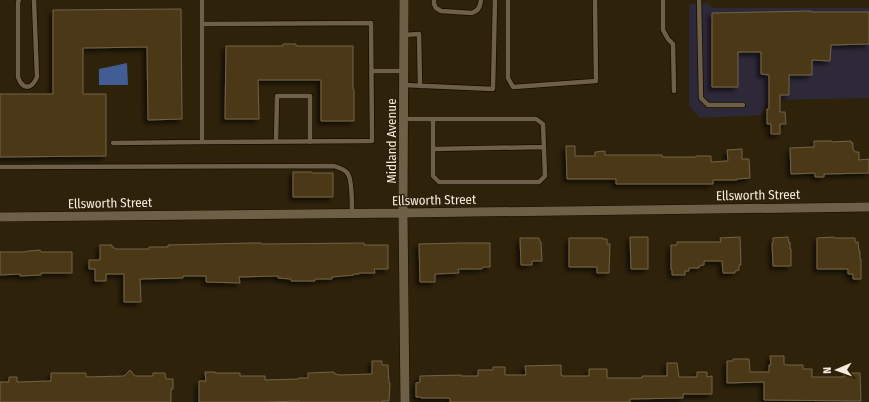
<svg xmlns="http://www.w3.org/2000/svg" width="869" height="402" viewBox="0 0 869 402" font-family="'Fira Sans Condensed',sans-serif">
	<style>
		.commercial { fill: #2e2939 }
		.water { fill: #425c94 }
		.building { fill: #4c3815; stroke: #716249; filter: url(#shadow) }
		.lines { fill: none; stroke-linecap: round; stroke-linejoin: round }
		.lane-casing { stroke: #170b00; stroke-width: 6 }
		.street-casing { stroke: #170b00; stroke-width: 10 }
		.lane { stroke: #6e6047; stroke-width: 4.5 }
		.street { stroke: #6e6047; stroke-width: 9 }
		.labels { text-anchor: middle; dominant-baseline: central; stroke-width: 3; stroke-linejoin: round; paint-order: stroke }
		.street-label { font-size: 13px; fill: #f4ebdd; stroke: #2f220b }
	</style>
	<defs>
		<filter id="shadow"><feDropShadow dx="-3.5" dy="3.5" stdDeviation="2" flood-color="#0009"/></filter>
	</defs>
	<rect width="100%" height="100%" fill="#2f220b"/>
	<!-- commercial -->
	<path class="commercial" d="M709,3L712,8H869V98L768,100L761,115L700,118L689,106V4Z"/>
	<!-- water -->
	<path class="water" d="M127,63L128,85H99V69Z"/>
	<!-- building -->
	<path class="building" d="M181,9L182,119L148,120L147,47L83,48V94H106V156L0,157V94H53V10Z
		M811,11V12H869V44L831,45L830,61L812,60V75H789V95H780V112H785L786,124H780V134H771V124H767V109H769V75L761,74V52H738V87H712V13Z
		M283,44H296V46H353V89L354,90V121H321V80H258L259,119H225L226,46H283Z
		M814,141H832V142L851,141V143H853V150H854L855,152H859V160L869,159V173L824,174V177H815V173L791,174L790,148L814,147Z
		M566,146H575V156H595V152L605,151V155H662V157H696V156H711V162L728,161L727,150L742,149V159H749L750,178L737,179V180H713V184H616V179H567Z
		M293,172H312V173H333V197H293Z
		M630,237H648V269H631Z
		M740,237L741,265H739V270L735,271V273H723L722,261H704V265L699,266V268H689V271H685V275H672V270H671V245H677V242H721L720,238Z
		M788,237L789,243L790,242V249H791V266H773L772,243H773V238Z
		M834,237V238H855V242H858L859,251H860V259H861V279H853V274H848V269H817V238Z
		M520,238H539L540,242H541L542,261H532V265H521Z
		M569,238H603V239H607V244H610L609,273H597V267H569Z
		M250,243H261V244L364,243V245H388V269H374L375,273H359V274H354V275L332,277V279H315V281H291V279L278,278V276L239,277L240,283L206,282V276H183V278L140,279L141,302H124V274H106V281H95V269H89V260H100V245H112V247L116,249H149V247H168V245Z
		M461,243H490V267H483L482,269H458L459,273L435,274V282H420L419,244Z
		M40,250L41,252H72V273H41V275L20,276V274L0,275V252H23L29,251Z
		M770,356H784V364L785,365H803V369H812V377H844V373H860L861,401L764,400V382L727,383V361H733V359H749L750,372H769V365H771Z
		M372,361H382V365H388L389,383H390L389,401H382V402H299V401L266,402H199V381H206L205,372H215V373H240V376H265V380L299,379V378H308V373L334,372L335,374L340,375L372,374Z
		M667,363H677L679,377H697V372H707V377L712,376V394H683V398L630,399V402H450V398H421V397H416V383L420,382V376L461,375V376H478V370H493V367H505V375H526L525,366L561,365V375H562V376H589V369H607V378H642V376H667Z
		M130,370L135,376H153V373H165L166,379H173V389H171V402H0V382H9V377H17V382L51,381V373H86V377L124,376Z"/>
	<g class="lines">
		<defs>
			<path id="lane" d="M19,0L18,2V77C23,91 32,89 37,77L34,0
				M202,0V142
				M434,0V4L436,8L441,11L472,13C479,10 480,7 481,0
				M508,0V78L513,87L596,81L595,0
				M663,0V30L668,39L673,44L674,91
				M699,0L701,98L708,105H743
				M404,35L419,34L420,86
				M372,71H404
				M404,85L493,89L495,0
				M404,119H536L543,124L545,176L539,182H439L433,176V119
				M276,142L277,96H310V142
				M113,143L202,142L372,141L371,23L202,24
				M433,149L544,147
				M0,167L334,166C339,168 345,169 348,174C352,180 352,205 352,213"/>
			<path id="street" d="M404,0L403,213L405,402
				M0,217L403,213L869,207"/>
		</defs>
		<!-- lane casing -->
		<use href="#lane" class="lane-casing"/>
		<!-- street casing -->
		<use href="#street" class="street-casing"/>
		<!-- lane -->
		<use href="#lane" class="lane"/>
		<!-- street -->
		<use href="#street" class="street"/>
	</g>
	<g class="labels">
		<!-- street labels -->
		<g class="street-label">
			<text transform="translate(391 141) rotate(-90)">Midland Avenue</text>
			<text transform="translate(758 195) rotate(-1)">Ellsworth Street</text>
			<text transform="translate(434 200) rotate(-1)">Ellsworth Street</text>
			<text transform="translate(110 203) rotate(-1)">Ellsworth Street</text>
		</g>
	</g>
	<!-- north arrow -->
	<g transform="translate(837 370) rotate(268)" stroke="#2f220b" stroke-width="3" paint-order="stroke">
	<path d="M0-3L7 15L0 10L-7 15Z" fill="#f4ebdd"/>
	<text y="-6" font-size="11" font-weight="bold" text-anchor="middle" fill="#f4ebdd">N</text>
	</g>
</svg>
